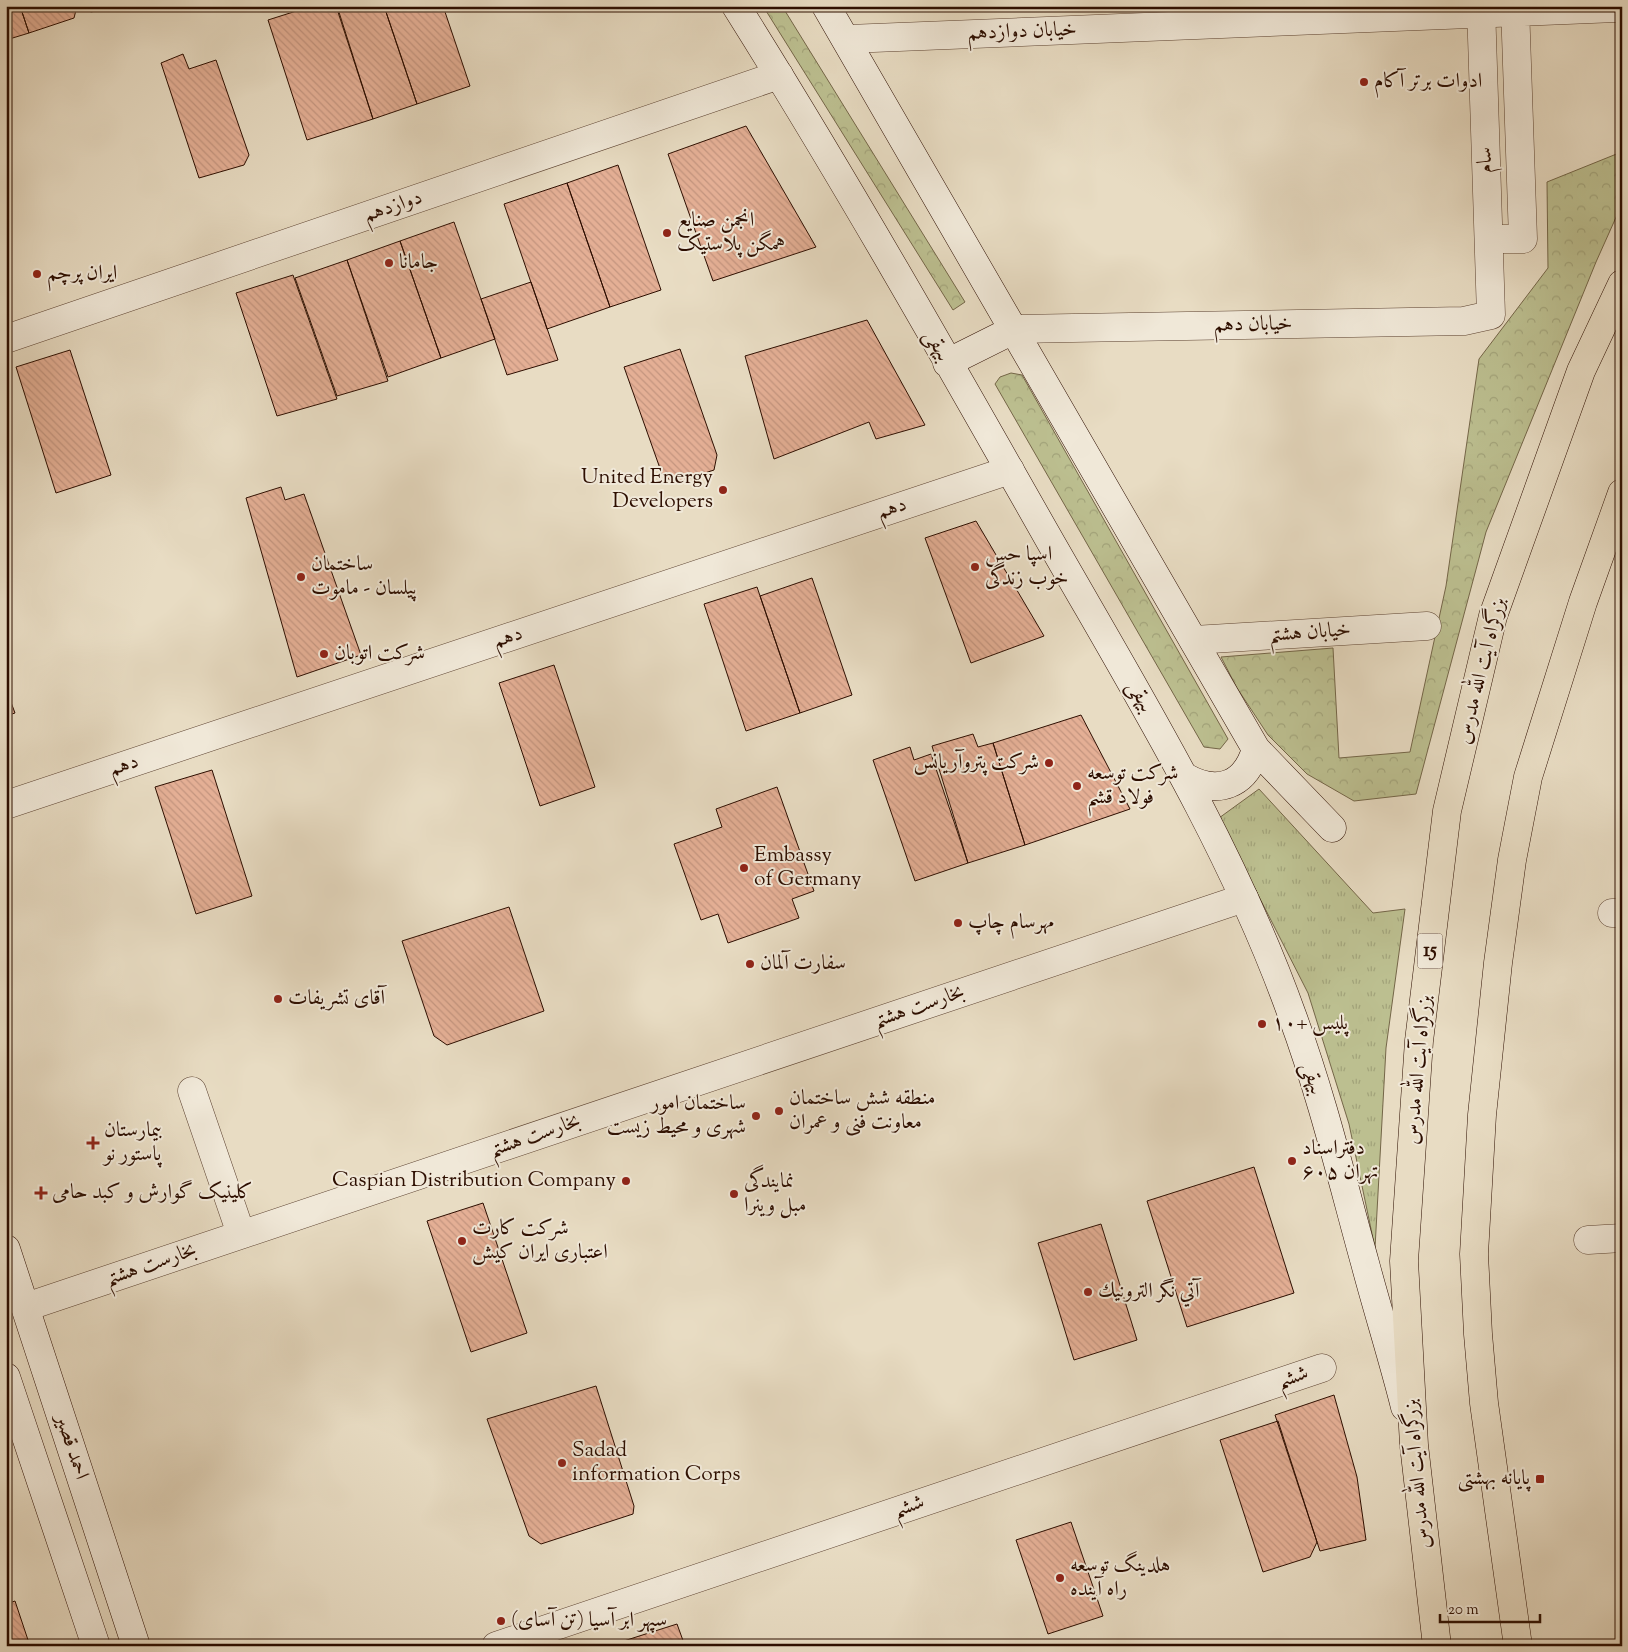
<svg xmlns="http://www.w3.org/2000/svg" width="1628" height="1652" viewBox="0 0 1628 1652" font-family="'Sorts Mill Goudy',Amiri,serif">
	<style>
		.grass { fill: url(#grass-tufts); stroke: #746648 }
		.forest { fill: url(#forest-crowns); stroke: #746648 }
		.building { fill: url(#building-back-hatch); stroke: #2d0e00 }
		.lines { fill: none; stroke-linecap: round; stroke-linejoin: round }
		.street-casing { stroke: #5c4231; stroke-width: 29 }
		.secondary-casing { stroke: #2d0e00; stroke-width: 29 }
		.highway-casing { stroke: #2d0e00; stroke-width: 29 }
		.street { stroke: #f0e8d8; stroke-width: 28 }
		.secondary { stroke: #f0e8d8; stroke-width: 28 }
		.highway { stroke: #e8dcc3; stroke-width: 28 }
		.poi-dot { fill: #8f2418; stroke: #f0e8d8; stroke-width: 2 }
		.labels { text-anchor: middle; dominant-baseline: central; stroke-width: 4; stroke-linejoin: round; paint-order: stroke }
		.shield { fill: #f0e8d8; stroke: #684f41; stroke-width: 1 }
		.shield-label { font-size: 20px; font-weight: bold; fill: #2d0e00 }
		.street-label { font-size: 21px; fill: #2d0e00; stroke: #f0e8d8 }
		.poi-label { font-size: 21px; fill: #2d0e00; stroke: #f0e8d8; text-anchor: start }
	</style>
	<defs>
		<pattern id="grass-tufts" width="24" height="20" patternUnits="userSpaceOnUse" patternTransform="scale(1.25)"><rect width="24" height="20" fill="#bcbf90"/><path d="M3 7l-1-3M5 7V3M7 7l1-3M15 17l-1-3M17 17v-4M19 17l1-3" fill="none" stroke="#a2a37a"/></pattern>
		<pattern id="forest-crowns" width="20" height="18" patternUnits="userSpaceOnUse" patternTransform="scale(1.25)"><rect width="20" height="18" fill="#bcbf90"/><path d="M2 6a3 3 0 1 1 6 0M12 15a3 3 0 1 1 6 0" fill="none" stroke="#a2a37a"/></pattern>
		<pattern id="building-back-hatch" width="6" height="6" patternUnits="userSpaceOnUse" patternTransform="scale(1.25)"><rect width="6" height="6" fill="#e4af95"/><path d="M-1 5l2 2M0 0l6 6M5-1l2 2" fill="none" stroke="#c4957f"/></pattern>
	</defs>
	<rect width="100%" height="100%" fill="#e8dcc3"/>
	<filter id="stains"><feTurbulence type="fractalNoise" baseFrequency=".004" numOctaves="4"/><feColorMatrix values="0 0 0 0 .2 0 0 0 0 .09 0 0 0 0 .02 0 0 0 .5 -.17"/></filter>
	<radialGradient id="worn" r=".72"><stop offset=".6" stop-color="#630" stop-opacity="0"/><stop offset="1" stop-color="#630" stop-opacity=".3"/></radialGradient>
	<!-- grass -->
	<path class="grass" d="M1259,789L1373,913L1405,909L1386,1048L1375,1248L1349,1124L1308,993L1219,818Z"/>
	<!-- forest -->
	<path class="forest" d="M763,6H782L965,302L953,310Z
		M1622,109V204L1596,262L1486,532L1416,794L1354,801L1307,774L1268,735L1237,688L1221,657L1333,648L1339,758L1410,752L1446,586L1479,359L1548,268L1547,182L1619,153Z
		M1011,373L1022,375L1228,739L1220,749L1204,747L995,384L1000,377Z"/>
	<!-- building -->
	<path class="building" d="M6,6H20L29,33L6,40Z
		M20,6H77L74,18L29,33Z
		M82,6H117L91,12Z
		M312,6H336L373,119L307,140L268,20Z
		M337,6H384L417,104L373,119Z
		M384,6H443L470,86L417,104Z
		M183,54L189,69L216,60L249,155L244,165L199,178L161,63Z
		M746,126L816,247L713,281L668,154Z
		M618,165L661,290L610,307L567,183Z
		M567,183L610,307L547,329L504,204Z
		M454,222L495,339L441,358L400,241Z
		M400,241L441,358L388,377L347,260Z
		M347,260L388,381L337,396L295,278Z
		M293,275L337,399L277,416L236,293Z
		M531,282L558,360L507,375L481,299Z
		M867,320L925,425L876,439L869,422L774,459L745,356Z
		M680,349L717,455L714,470L674,483L662,474L624,367Z
		M70,350L111,475L56,493L16,367Z
		M281,487L285,500L304,494L361,655L297,677L246,498Z
		M976,521L1044,636L971,663L925,538Z
		M812,578L852,695L800,713L760,596Z
		M757,587L800,713L746,731L704,604Z
		M554,665L595,787L540,806L499,683Z
		M6,689L15,713L6,716Z
		M1081,715L1130,809L1025,845L993,743Z
		M973,734L978,747L993,743L1025,845L968,863L932,746Z
		M910,747L914,760L931,754L968,863L915,881L873,760Z
		M212,770L252,896L196,914L155,787Z
		M777,787L814,891L792,899L799,918L728,943L718,914L701,920L674,844L722,827L716,809Z
		M509,907L544,1011L447,1045L434,1036L402,941Z
		M1254,1167L1294,1293L1187,1327L1147,1201Z
		M483,1203L527,1333L471,1352L427,1221Z
		M1101,1224L1137,1340L1074,1360L1038,1243Z
		M596,1386L634,1506L633,1514L541,1544L529,1536L487,1419Z
		M1334,1395L1357,1477L1366,1540L1320,1551L1275,1415Z
		M1278,1421L1317,1542L1310,1557L1263,1572L1220,1440Z
		M1071,1522L1103,1616L1048,1634L1016,1540Z
		M15,1601L30,1646H6V1604Z
		M677,1624L685,1646H608Z"/>
	<g class="lines">
		<defs>
			<path id="street" d="M848,39L1616,8
				M1489,239H1523L1515,6
				M1015,329L1464,321L1491,315L1481,6
				M6,339L779,75
				M1194,640L1427,626
				M6,805L1010,470
				M1612,913H1622
				M192,1091L241,1234
				M1588,1240L1622,1238
				M26,1307L1244,898
				M496,1646L1322,1368"/>
			<path id="secondary" d="M736,6C846,181 948,361 1050,541C1138,695 1232,847 1292,1015C1322,1096 1342,1180 1365,1263C1378,1312 1393,1359 1405,1407
				M826,6L1256,749L1332,828
				M947,363L1015,329
				M1185,777C1218,796 1246,785 1256,749
				M6,1249L136,1646
				M6,1377L96,1646"/>
			<path id="highway" d="M1437,1646L1414,1445L1404,1261L1419,1041L1447,811L1493,616L1581,371L1622,284
				M1518,1646L1484,1403L1478,1334L1474,1254L1482,1115L1498,963L1512,860L1528,777L1583,602L1622,493"/>
		</defs>
		<!-- street casing -->
		<use href="#street" class="street-casing"/>
		<!-- secondary casing -->
		<use href="#secondary" class="secondary-casing"/>
		<!-- highway casing -->
		<use href="#highway" class="highway-casing"/>
		<!-- street -->
		<use href="#street" class="street"/>
		<!-- secondary -->
		<use href="#secondary" class="secondary"/>
		<!-- highway -->
		<use href="#highway" class="highway"/>
	</g>
	<!-- markers -->
	<g class="poi-dot">
		<circle cx="1364" cy="82" r="5"/>
		<circle cx="667" cy="233" r="5"/>
		<circle cx="389" cy="263" r="5"/>
		<circle cx="37" cy="274" r="5"/>
		<circle cx="723" cy="490" r="5"/>
		<circle cx="975" cy="567" r="5"/>
		<circle cx="301" cy="577" r="5"/>
		<circle cx="324" cy="654" r="5"/>
		<circle cx="1049" cy="763" r="5"/>
		<circle cx="1077" cy="786" r="5"/>
		<circle cx="744" cy="868" r="5"/>
		<circle cx="958" cy="923" r="5"/>
		<circle cx="750" cy="964" r="5"/>
		<circle cx="278" cy="999" r="5"/>
		<circle cx="1262" cy="1024" r="5"/>
		<circle cx="779" cy="1111" r="5"/>
		<circle cx="756" cy="1116" r="5"/>
		<path d="M90.5 1135.5h5v5h5v5h-5v5h-5v-5h-5v-5h5z"/>
		<circle cx="1292" cy="1161" r="5"/>
		<circle cx="626" cy="1181" r="5"/>
		<path d="M38.5 1185.5h5v5h5v5h-5v5h-5v-5h-5v-5h5z"/>
		<circle cx="734" cy="1194" r="5"/>
		<circle cx="462" cy="1241" r="5"/>
		<circle cx="1088" cy="1292" r="5"/>
		<circle cx="562" cy="1463" r="5"/>
		<rect x="1535" y="1474" width="10" height="10" rx="2.5"/>
		<circle cx="1060" cy="1578" r="5"/>
		<circle cx="501" cy="1621" r="5"/>
	</g>
	<g class="labels">
		<!-- shield labels -->
		<rect class="shield" x="1417.5" y="933.5" width="25" height="35" rx="4"/>
		<g class="shield-label">
			<text x="1430" y="951">15</text>
		</g>
		<!-- street labels -->
		<g class="street-label">
			<text transform="translate(1022 32) rotate(-2)">خیابان دوازدهم</text>
			<text transform="translate(1486 160) rotate(-92)">سام</text>
			<text transform="translate(393 207) rotate(-19)">دوازدهم</text>
			<text transform="translate(1253 325) rotate(-1)">خیابان دهم</text>
			<text transform="translate(937 346) rotate(60)">بیهقی</text>
			<text transform="translate(892 509) rotate(-18)">دهم</text>
			<text transform="translate(1310 633) rotate(-4)">خیابان هشتم</text>
			<text transform="translate(508 638) rotate(-18)">دهم</text>
			<text transform="translate(1482 671) rotate(-76)">بزرگراه آیت الله مدرس</text>
			<text transform="translate(1140 697) rotate(60)">بیهقی</text>
			<text transform="translate(124 766) rotate(-18)">دهم</text>
			<text transform="translate(919 1007) rotate(-19)">بخارست هشتم</text>
			<text transform="translate(1419 1070) rotate(-85)">بزرگراه آیت الله مدرس</text>
			<text transform="translate(1312 1079) rotate(72)">بیهقی</text>
			<text transform="translate(535 1136) rotate(-19)">بخارست هشتم</text>
			<text transform="translate(151 1265) rotate(-19)">بخارست هشتم</text>
			<text transform="translate(1293 1378) rotate(-19)">ششم</text>
			<text transform="translate(71 1447) rotate(72)">احمد قصیر</text>
			<text transform="translate(1418 1474) rotate(-95)">بزرگراه آیت الله مدرس</text>
			<text transform="translate(909 1507) rotate(-19)">ششم</text>
		</g>
		<!-- poi labels -->
		<g class="poi-label">
			<text x="1374" y="82">ادوات برتر آکام</text>
			<text x="677" y="221">انجمن صنایع<tspan x="677" dy="24">همگن پلاستیک</tspan></text>
			<text x="399" y="263">جامانا</text>
			<text x="47" y="274">ایران پرچم</text>
			<text x="713" y="478" text-anchor="end">United Energy<tspan x="713" dy="24">Developers</tspan></text>
			<text x="985" y="555">اسپا حس<tspan x="985" dy="24">خوب زندگی</tspan></text>
			<text x="311" y="565">ساختمان<tspan x="311" dy="24">پیلسان - ماموت</tspan></text>
			<text x="334" y="654">شرکت اتوبان</text>
			<text x="1039" y="763" text-anchor="end">شرکت پتروآریانس</text>
			<text x="1087" y="774">شرکت توسعه<tspan x="1087" dy="24">فولاد قشم</tspan></text>
			<text x="754" y="856">Embassy<tspan x="754" dy="24">of Germany</tspan></text>
			<text x="968" y="923">مهرسام چاپ</text>
			<text x="760" y="964">سفارت آلمان</text>
			<text x="288" y="999">آقای تشریفات</text>
			<text x="1272" y="1024">پلیس +۱٠</text>
			<text x="789" y="1099">منطقه شش ساختمان<tspan x="789" dy="24">معاونت فنی و عمران</tspan></text>
			<text x="746" y="1104" text-anchor="end">ساختمان امور<tspan x="746" dy="24">شهری و محیط زیست</tspan></text>
			<text x="104" y="1131">بیمارستان<tspan x="104" dy="24">پاستور نو</tspan></text>
			<text x="1302" y="1149">دفتراسناد<tspan x="1302" dy="24">۶۰۵ تهران</tspan></text>
			<text x="616" y="1181" text-anchor="end">Caspian Distribution Company</text>
			<text x="744" y="1182">نمایندگی<tspan x="744" dy="24">مبل وینرا</tspan></text>
			<text x="52" y="1193">کلینیک گوارش و کبد حامی</text>
			<text x="472" y="1229">شرکت کارت<tspan x="472" dy="24">اعتباری ایران کیش</tspan></text>
			<text x="1098" y="1292">آتي نگر الترونيك</text>
			<text x="572" y="1451">Sadad<tspan x="572" dy="24">information Corps</tspan></text>
			<text x="1530" y="1479" text-anchor="end">پایانه بهشتی</text>
			<text x="1070" y="1566">هلدینگ توسعه<tspan x="1070" dy="24">راه آینده</tspan></text>
			<text x="511" y="1621">سپهر ابر آسیا (تن آسای)</text>
		</g>
	</g>
	<!-- margin -->
	<rect width="1628" height="1652" fill="none" stroke="#e8dcc3" stroke-width="25"/>
	<rect x="8" y="8" width="1613" height="1637" fill="none" stroke="#2d0e00" stroke-width="2.5"/>
	<rect x="12" y="12" width="1603" height="1627" fill="none" stroke="#2d0e00"/>
	<!-- scale -->
	<path d="M1440 1614v8h100v-8" fill="none" stroke="#2d0e00" stroke-width="2.5"/>
	<text x="1448" y="1614" font-size="15" fill="#2d0e00" stroke="#f0e8d8" stroke-width="4" paint-order="stroke">20 m</text>
	<rect width="100%" height="100%" filter="url(#stains)"/>
	<rect width="100%" height="100%" fill="url(#worn)"/>
</svg>
